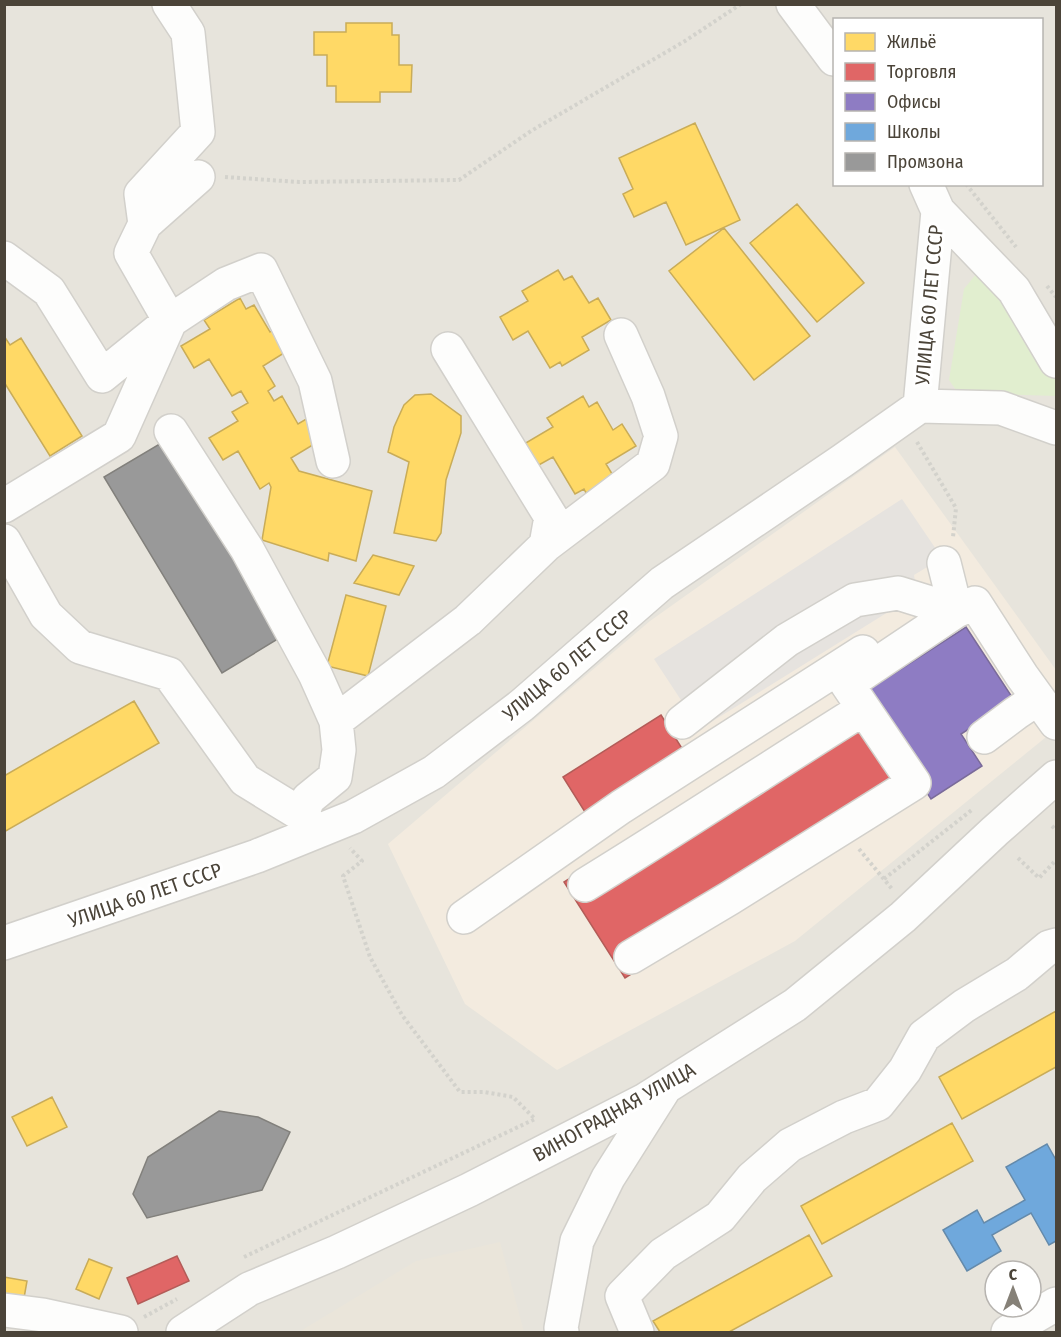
<svg xmlns="http://www.w3.org/2000/svg" width="1061" height="1337" viewBox="0 0 1061 1337" font-family="'Fira Sans Condensed',sans-serif">
	<style>
		.residential { fill: #e7e4dc; fill-rule: evenodd }
		.commercial { fill: #f3ebdf }
		.education { fill: #eae5da }
		.green { fill: #e1eecf }
		.parking { fill: #e6e3df }
		.homes { fill: #ffd966; stroke: #c9ac58; stroke-width: 1.5 }
		.shops { fill: #e06666; stroke: #b35c58; stroke-width: 1.5 }
		.offices { fill: #8e7cc3; stroke: #7a6b9a; stroke-width: 1.5 }
		.schools { fill: #6fa8dc; stroke: #648aab; stroke-width: 1.5 }
		.industry { fill: #999; stroke: #82807c; stroke-width: 1.5 }
		.lines { fill: none; stroke-linecap: round; stroke-linejoin: round }
		.minor-casing { stroke: #d2d0cb; stroke-width: 36 }
		.path { stroke: #d3d2cc; stroke-width: 4; stroke-dasharray: 3 3; stroke-linecap: butt }
		.minor { stroke: #fdfdfc; stroke-width: 33 }
		.labels { text-anchor: middle; dominant-baseline: central; stroke-width: 6; stroke-linejoin: round; paint-order: stroke }
		.street-label { font-size: 20px; fill: #4b4439; stroke: #fff }
	</style>
	<rect width="100%" height="100%" fill="#f4f2ee"/>
	<!-- residential -->
	<path class="residential" d="M5,5H1056V1332H5ZM834,20H1042V184H834ZM995,1271H1031V1307H995Z"/>
	<!-- commercial -->
	<path class="commercial" d="M895,447L1056,670V729L795,941L557,1070L465,1004L388,844L650,621Z"/>
	<!-- education -->
	<path class="education" d="M500,1242L524,1332H299L416,1261Z"/>
	<!-- green -->
	<path class="green" d="M977,273L992,278L1056,373V396L958,393L949,380L964,289Z"/>
	<!-- parking -->
	<path class="parking" d="M902,499L942,558L914,575L917,594L700,729L654,659Z"/>
	<!-- homes -->
	<path class="homes" d="M346,23H392V35H399V65H412L411,92H380V102H336V86H327V55H314V32H346Z
		M695,123L740,220L686,245L666,202L634,217L623,194L633,189L619,158Z
		M797,204L864,283L817,322L750,243Z
		M724,228L810,336L754,380L669,271Z
		M558,270L564,280L572,276L589,303L598,298L611,320L582,337L589,350L562,366L560,362L550,368L528,331L513,340L500,317L528,301L522,291Z
		M240,298L246,309L254,305L270,332L279,326L292,348L263,366L275,386L268,391L274,401L282,396L298,424L308,418L321,440L291,458L299,471L372,491L356,561L329,553L328,561L262,540L271,487L269,483L260,489L238,451L223,460L209,438L238,421L232,412L248,403L241,391L232,396L209,359L194,368L181,346L210,329L204,320Z
		M4,336L10,345L21,338L82,436L50,456L4,382Z
		M431,394L461,416V433L446,480L441,533L436,541L394,533L409,462L388,452L394,427L404,405L415,395Z
		M583,396L589,407L597,402L613,430L622,424L636,446L606,464L614,477L586,493L584,489L575,494L553,457L537,466L524,444L553,427L547,418Z
		M373,555L414,566L399,595L354,583Z
		M346,595L386,606L368,676L327,666Z
		M134,701L159,743L4,832V776Z
		M1056,1011V1067L962,1119L939,1077Z
		M52,1097L67,1127L27,1146L12,1117Z
		M952,1123L973,1161L822,1244L801,1206Z
		M809,1235L832,1276L729,1332H660L653,1321Z
		M89,1259L112,1268L99,1299L76,1289Z
		M4,1277L27,1281L24,1298L4,1294Z"/>
	<!-- shops -->
	<path class="shops" d="M851,701L912,797L625,978L564,882Z
		M661,715L683,750L585,812L563,777Z
		M177,1256L189,1281L138,1304L127,1278Z"/>
	<!-- offices -->
	<path class="offices" d="M966,627L1014,700L961,734L982,766L931,799L862,694Z"/>
	<!-- schools -->
	<path class="schools" d="M1047,1144L1056,1160V1241L1049,1245L1031,1213L992,1235L1001,1251L967,1271L943,1230L977,1210L984,1223L1025,1200L1006,1167Z"/>
	<!-- industry -->
	<path class="industry" d="M163,442L281,637L222,673L104,477Z
		M219,1111L258,1117L290,1132L262,1190L147,1218L133,1194L148,1157Z"/>
	<g class="lines">
		<defs>
			<path id="minor" d="M793,4L834,59
				M926,184L938,211L1014,290L1056,361
				M145,224L141,194L198,132L188,33L169,4
				M4,258L49,291L102,376L170,321L226,284L261,270L315,381L333,461
				M170,321L131,253L145,224L198,177
				M920,406L1001,408L1056,428
				M171,431L247,549L315,674L336,721L339,750L335,777L308,799L302,815L312,833
				M4,506L119,436L168,326
				M4,541L46,615L80,647L169,674L245,780L302,815
				M546,545L653,464L661,436L648,396L621,335
				M944,563L956,611
				M336,721L468,620L546,545L551,517L448,349
				M682,722L787,640L855,600L898,593L956,611
				M984,737L1016,713L1037,699
				M585,885C678,828 770,767 863,709
				M464,917L621,807L863,652
				M4,943L257,856L353,817L434,772L522,705L662,583L842,461L920,406L938,211
				M631,957L730,898L914,783L847,684L956,611L975,603L1022,676L1056,723
				M4,1310L43,1315L121,1332
				M183,1332L249,1289L337,1252L469,1190L645,1100L795,1005L903,917L995,831L1056,777
				M562,1332L561,1328L577,1241L608,1178L663,1091
				M637,1332L622,1296L663,1254L720,1217L752,1178L790,1145L844,1117L878,1104L905,1070L924,1036L964,1006L1017,974L1049,947L1056,945
				M1008,1332L1056,1304"/>
		</defs>
		<!-- minor casing -->
		<use href="#minor" class="minor-casing"/>
		<!-- path -->
		<path class="path" d="M225,177L299,182L459,180L531,131L685,41L741,4
			M966,184L1016,247
			M1047,286L1056,297
			M917,442L956,508L953,537
			M1052,826L1056,830
			M859,849L892,889
			M1018,858L1039,878L1056,860
			M884,879L973,809
			M244,1257L535,1119L513,1097L484,1092H460L402,1015L370,957L343,876L362,861L350,848
			M144,1317L177,1299"/>
		<!-- minor -->
		<use href="#minor" class="minor"/>
	</g>
	<g class="labels">
		<!-- street labels -->
		<g class="street-label">
			<text transform="translate(929 305) rotate(-85)">УЛИЦА 60 ЛЕТ СССР</text>
			<text transform="translate(567 665) rotate(-40)">УЛИЦА 60 ЛЕТ СССР</text>
			<text transform="translate(145 895) rotate(-19)">УЛИЦА 60 ЛЕТ СССР</text>
			<text transform="translate(614 1112) rotate(-29)">ВИНОГРАДНАЯ УЛИЦА</text>
		</g>
	</g>
	<!-- border -->
	<rect width="1061" height="1337" fill="none" stroke="#4b4439" stroke-width="12"/>
	<!-- legend -->
	<rect x="833" y="18" width="210" height="168" fill="#ffffff" stroke="#b7b4b0" stroke-width="1.5"/>
	<rect x="845" y="33" width="30" height="18" fill="#ffd966" stroke="#b7b4b0" stroke-width="1.5"/>
	<text x="887" y="48" font-size="18" fill="#4b4439">Жильё</text>
	<rect x="845" y="63" width="30" height="18" fill="#e06666" stroke="#b7b4b0" stroke-width="1.5"/>
	<text x="887" y="78" font-size="18" fill="#4b4439">Торговля</text>
	<rect x="845" y="93" width="30" height="18" fill="#8e7cc3" stroke="#b7b4b0" stroke-width="1.5"/>
	<text x="887" y="108" font-size="18" fill="#4b4439">Офисы</text>
	<rect x="845" y="123" width="30" height="18" fill="#6fa8dc" stroke="#b7b4b0" stroke-width="1.5"/>
	<text x="887" y="138" font-size="18" fill="#4b4439">Школы</text>
	<rect x="845" y="153" width="30" height="18" fill="#999999" stroke="#b7b4b0" stroke-width="1.5"/>
	<text x="887" y="168" font-size="18" fill="#4b4439">Промзона</text>
	<!-- north arrow -->
	<g transform="translate(1013 1289)"><circle r="28" fill="#ffffff" stroke="#b7b4b0" stroke-width="1.5"/>
	<path d="M0-4.5L10 22L0 15L-10 22Z" fill="#868178"/>
	<text y="-9" font-size="16" font-weight="bold" text-anchor="middle" fill="#4b4439">С</text>
	</g>
</svg>
